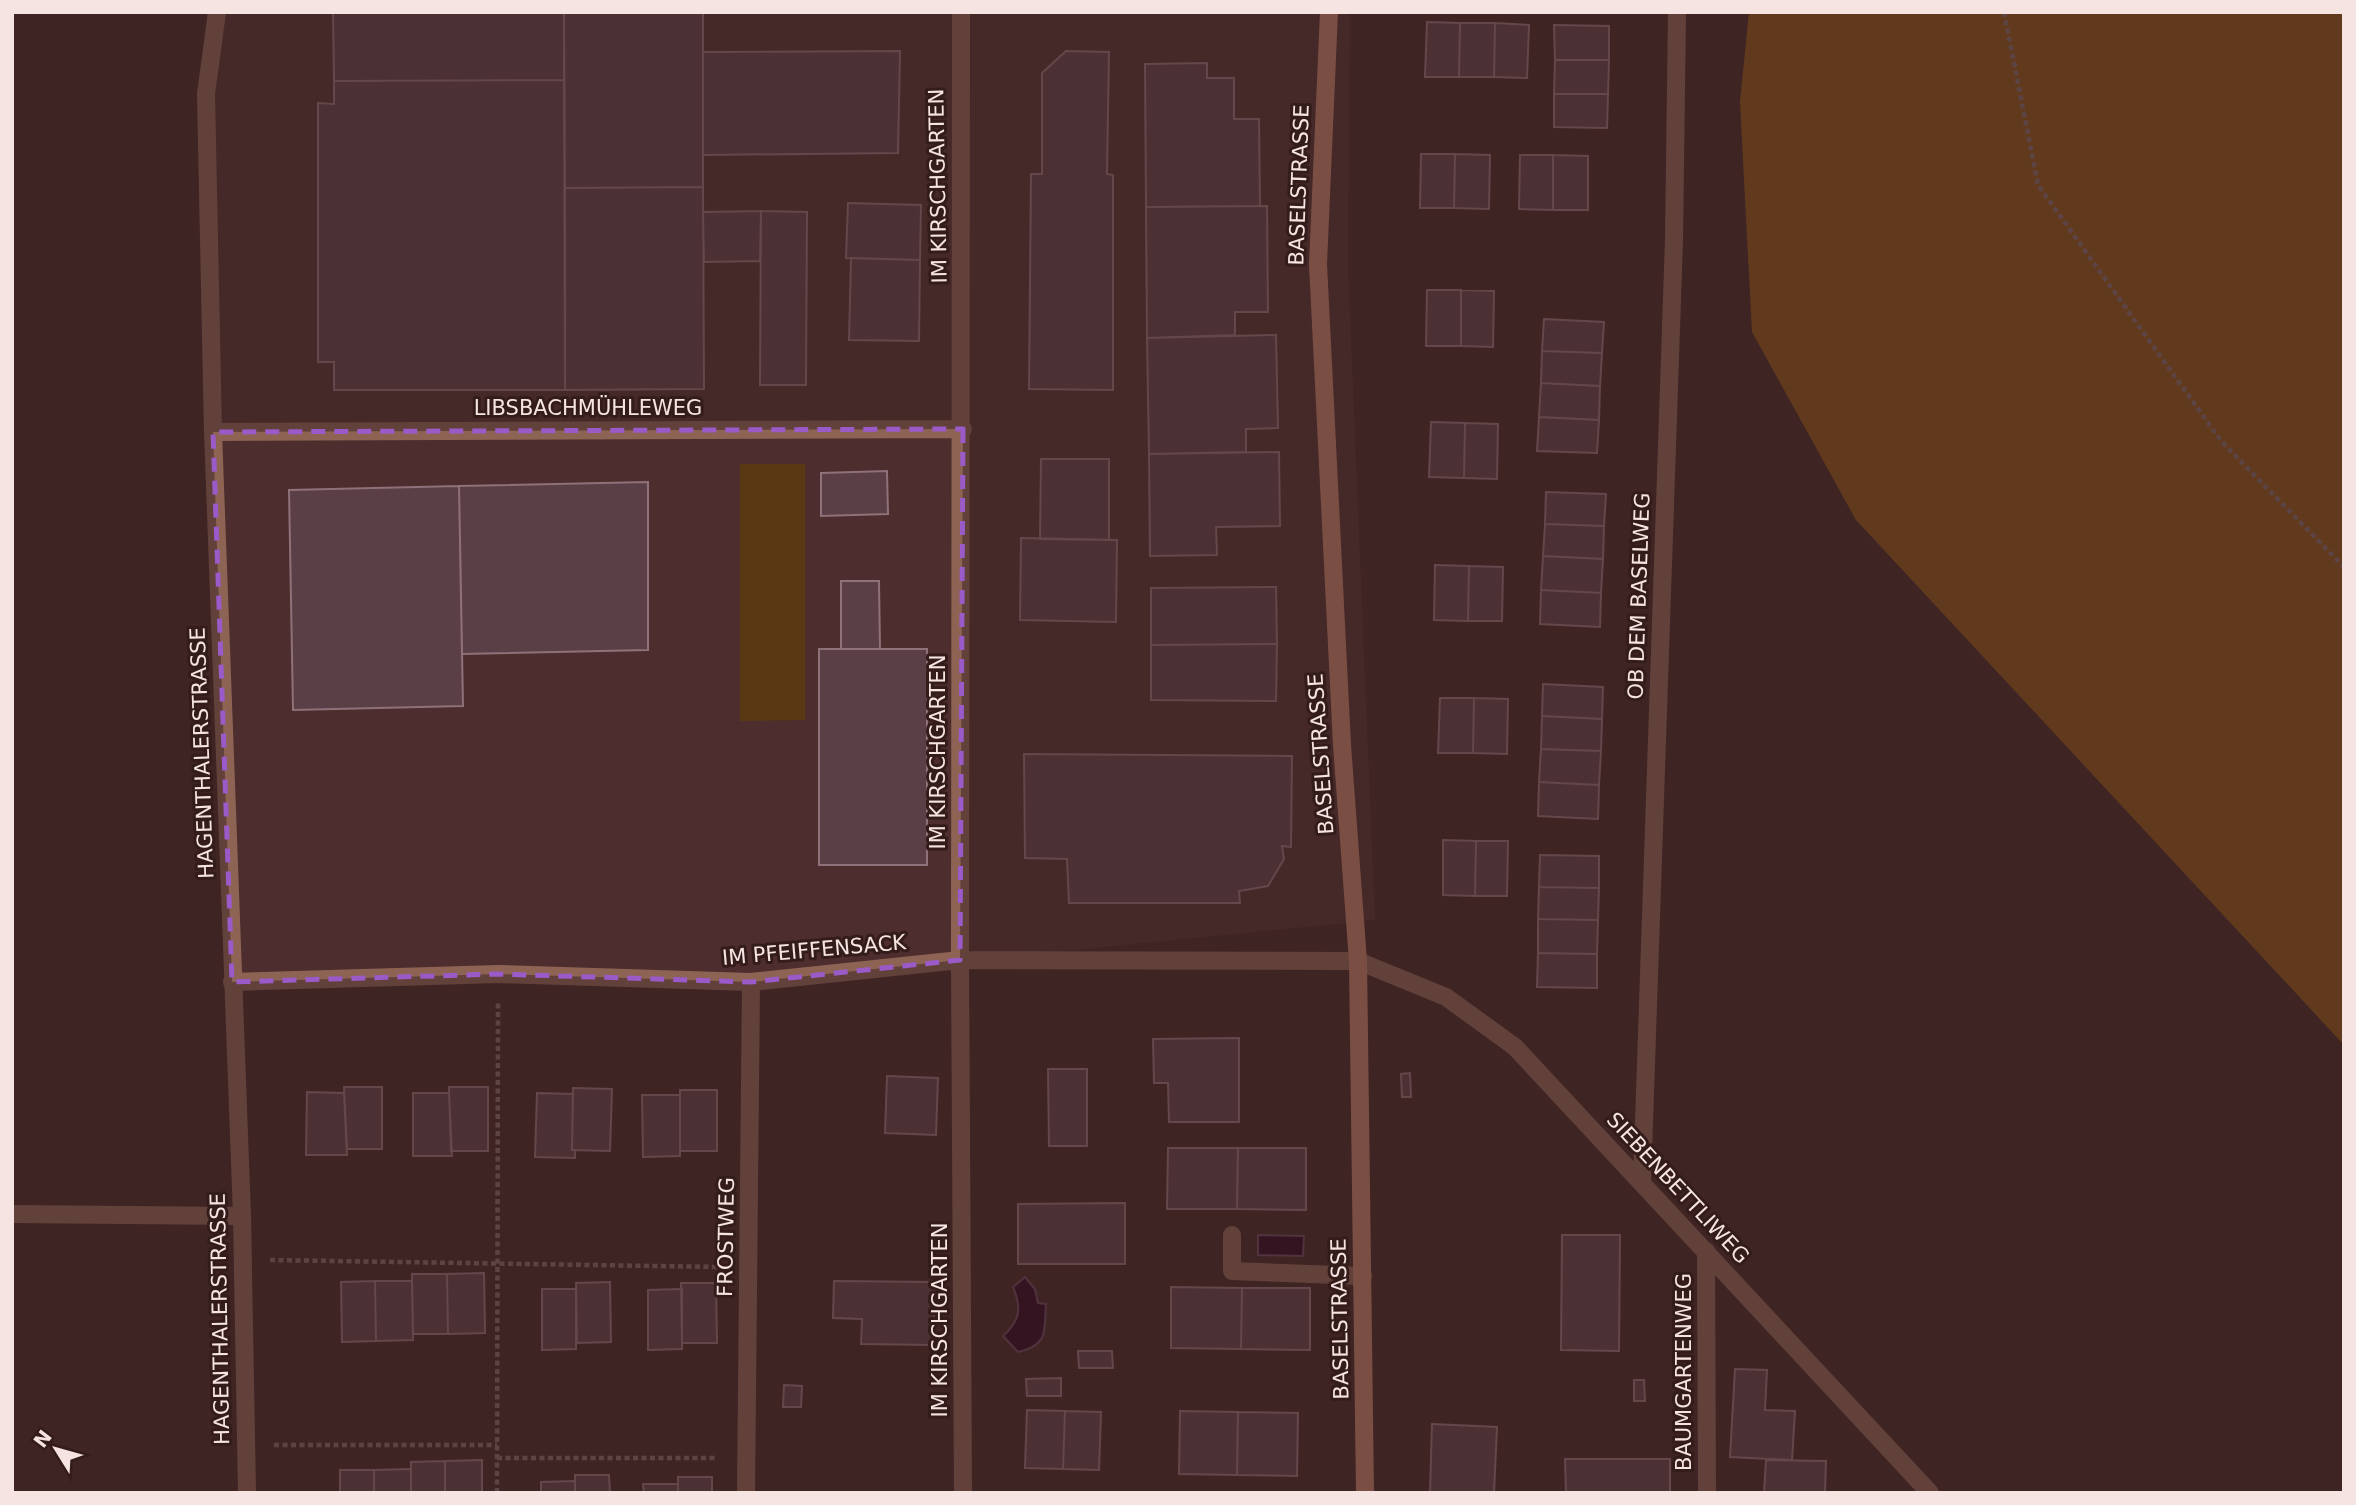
<svg xmlns="http://www.w3.org/2000/svg" width="2356" height="1505" viewBox="0 0 2356 1505" font-family="'DejaVu Sans',sans-serif">
	<style>
		.built { fill: #4d2d2d }
		.green { fill: #5a3814 }
		.forest { fill: #8b5415 }
		.water { fill: #26011e; stroke: #644559; stroke-width: 2 }
		.building { fill: #5a3f47; stroke: #8f717a; stroke-width: 2 }
		.lines { fill: none; stroke-linecap: round; stroke-linejoin: round }
		.path { stroke: #826b6b; stroke-width: 4.5; stroke-dasharray: 5 3.5; stroke-linecap: butt }
		.lane { stroke: #8d6454; stroke-width: 18 }
		.street { stroke: #8d6454; stroke-width: 18 }
		.secondary { stroke: #c38269; stroke-width: 18 }
		.marked { fill: none; stroke: #9a5ac8; stroke-width: 5; stroke-dasharray: 14 9; stroke-linejoin: round }
		.labels { text-anchor: middle; dominant-baseline: central; stroke-width: 6; stroke-linejoin: round; paint-order: stroke }
		.street-label { font-size: 21px; fill: #f6e4e3; stroke: #341c1b }
	</style>
	<rect width="100%" height="100%" fill="#3f2525"/>
	<!-- built -->
	<path class="built" d="M217,12H1350L1348,268L1375,920L751,982H232L206,94Z"/>
	<!-- green -->
	<path class="green" d="M740,464H805V720L740,721Z"/>
	<!-- forest -->
	<path class="forest" d="M1749,12H2344V1045L1856,520L1752,332L1740,102Z"/>
	<!-- water -->
	<path class="water" d="M1258,1235L1304,1236L1303,1256L1258,1255Z
		M1025,1277L1035,1289L1038,1303L1046,1304C1044,1331 1049,1345 1018,1352L1003,1336C1020,1321 1022,1308 1013,1287Z"/>
	<!-- building -->
	<path class="building" d="M333,12H564V80L334,81Z
		M564,12H703V187L565,188Z
		M1427,22L1460,23L1459,77H1425Z
		M1460,23H1495L1494,77H1459Z
		M1495,23L1529,25L1527,78L1494,77Z
		M1554,25L1609,26V60H1555Z
		M900,51L898,153L703,155V52Z
		M1066,51L1109,52L1107,174L1113,175V390L1029,389L1031,174H1042V73Z
		M1555,60H1609L1608,94H1554Z
		M1207,63V78H1234V119H1259L1260,206L1146,207L1145,64Z
		M564,80L565,390H334V362H318V103L334,104V81Z
		M1554,94H1608L1607,128L1554,127Z
		M1421,154H1455L1454,208H1420Z
		M1455,154L1490,155L1489,209L1454,208Z
		M1520,155H1553V210L1519,209Z
		M1553,155L1588,156V210H1553Z
		M703,187L704,389L565,390V188Z
		M848,203L921,205L920,260L846,258Z
		M1267,206L1268,312H1235V335L1147,338L1146,207Z
		M761,211L760,261L704,262L703,212Z
		M761,211L807,212L806,385H760Z
		M851,258L920,260L919,341L849,340Z
		M1427,290H1461V346H1426Z
		M1461,290L1494,291L1493,347L1461,346Z
		M1544,319L1604,322L1602,353L1542,351Z
		M1276,335L1278,428L1246,429V452L1149,454L1147,338Z
		M1542,351L1602,353L1600,386L1541,383Z
		M1541,383L1600,386L1599,420L1539,417Z
		M1539,417L1599,420L1597,453L1537,451Z
		M1431,422L1465,423L1464,478L1429,477Z
		M1465,423L1498,424L1497,479L1464,478Z
		M1279,452L1280,526L1216,527L1217,555L1150,556L1149,454Z
		M1041,459H1109V540L1040,539Z
		M887,471L888,514L821,516V473Z
		M648,482V650L462,654L459,486Z
		M459,486L463,706L293,710L289,490Z
		M1546,492L1606,494L1604,526L1545,524Z
		M1545,524L1604,526L1603,559L1543,556Z
		M1021,538L1117,540L1116,622L1020,620Z
		M1543,556L1603,559L1601,593L1541,590Z
		M1435,565L1469,566L1468,621L1434,620Z
		M1469,566L1503,567L1502,621H1468Z
		M841,581H879L880,649H841Z
		M1276,587L1277,644L1151,645V588Z
		M1541,590L1601,593L1600,627L1540,624Z
		M1277,644L1276,701L1151,700V645Z
		M819,649H927V865H819Z
		M1543,684L1603,687L1602,719L1542,716Z
		M1440,698H1474L1473,753H1438Z
		M1474,698L1508,699L1507,754L1473,753Z
		M1542,716L1602,719L1601,751L1541,749Z
		M1541,749L1601,751L1599,785L1539,782Z
		M1024,754L1292,756L1291,847L1282,846L1284,859L1268,886L1239,891L1240,903H1069L1067,859L1025,858Z
		M1539,782L1599,785L1598,819L1538,816Z
		M1443,840L1476,841L1475,896L1443,895Z
		M1476,841H1508L1507,896H1475Z
		M1540,855L1599,856V888L1539,887Z
		M1539,887L1599,888L1598,920L1538,919Z
		M1538,919L1598,920L1597,954L1538,953Z
		M1538,953L1597,954V988L1537,987Z
		M1239,1038V1122H1169L1168,1083H1154L1153,1039Z
		M1048,1069H1087V1146H1049Z
		M1410,1073L1411,1097H1402L1401,1074Z
		M887,1076L938,1078L936,1135L885,1133Z
		M344,1087H382V1149H347Z
		M449,1087H488V1151H451Z
		M573,1088L612,1089L610,1151L572,1150Z
		M680,1090H717V1151H680Z
		M307,1092L344,1093L347,1155H306Z
		M413,1093H449L452,1156H413Z
		M537,1093L573,1094L572,1150H575V1158L535,1157Z
		M642,1095H680V1156L643,1157Z
		M1168,1148H1238L1237,1209H1167Z
		M1238,1148H1306V1210L1237,1209Z
		M1125,1203V1264H1018V1204Z
		M1562,1235H1620L1619,1351L1561,1350Z
		M484,1273L485,1333L448,1334L447,1274Z
		M412,1274H447L448,1334H413Z
		M375,1281H412L413,1340L376,1341Z
		M375,1281L376,1341L342,1342L341,1282Z
		M834,1281L935,1282L934,1345L861,1344L862,1319L833,1318Z
		M610,1282L611,1342L577,1343L576,1283Z
		M681,1283H716L717,1343H682Z
		M1171,1287L1242,1288L1241,1349L1171,1348Z
		M1242,1288H1310V1350L1241,1349Z
		M542,1289H576V1349L542,1350Z
		M682,1289V1349L648,1350V1290Z
		M1078,1351H1112L1113,1368H1079Z
		M1735,1369L1767,1370L1765,1410L1795,1411L1792,1460L1730,1457Z
		M1061,1378V1396H1027L1026,1379Z
		M1634,1380H1644L1645,1401H1634Z
		M784,1385L802,1386L801,1407H783Z
		M1027,1410L1065,1411L1063,1469L1025,1468Z
		M1065,1411L1101,1412L1099,1470L1063,1469Z
		M1180,1411L1238,1412L1237,1475L1179,1474Z
		M1238,1412L1298,1413L1297,1476L1237,1475Z
		M1432,1424L1497,1427L1494,1493H1430Z
		M1565,1459H1670V1493H1566Z
		M482,1460V1493H445V1461Z
		M1766,1460L1826,1461L1825,1493H1764Z
		M445,1461V1493H411V1462Z
		M411,1469V1493H374V1470Z
		M340,1470H374V1493H340Z
		M575,1475H609L610,1493H575Z
		M678,1477H712V1493H678Z
		M575,1481V1493H541V1482Z
		M643,1484H678V1493H644Z"/>
	<g class="lines">
		<!-- path -->
		<path class="path" d="M2004,12L2038,185L2221,441L2344,567
			M270,1260L720,1267
			M274,1445H497
			M497,1458H718
			M497,1493L498,1003"/>
		<!-- lane -->
		<path class="lane" d="M12,1214L242,1216
			M1232,1235V1271L1363,1276"/>
		<!-- street -->
		<path class="street" d="M217,12L206,94L213,432L242,1216L247,1493
			M961,12L960,960L963,1493
			M213,432L963,429
			M232,982L498,974L751,982L960,960L1358,961L1446,997L1515,1047L1930,1493
			M1642,1181L1674,240L1677,12
			M1706,1251L1707,1493
			M746,1493L751,982"/>
		<!-- secondary -->
		<path class="secondary" d="M1329,12L1318,264L1342,745L1358,961L1365,1493"/>
	</g>
	<!-- marked area -->
	<path d="M0 0H2356V1505H0ZM963,429L960,960L751,982L498,974L232,982L213,432Z" fill="#3f2525" fill-opacity=".55" fill-rule="evenodd"/>
	<path class="marked" d="M963,429L960,960L751,982L498,974L232,982L213,432Z"/>
	<g class="labels">
		<!-- street labels -->
		<g class="street-label">
			<text transform="translate(1299 185) rotate(-88)">BASELSTRASSE</text>
			<text transform="translate(938 186) rotate(-91)">IM KIRSCHGARTEN</text>
			<text x="588" y="408">LIBSBACHMÜHLEWEG</text>
			<text transform="translate(1639 596) rotate(-88)">OB DEM BASELWEG</text>
			<text transform="translate(938 752) rotate(-90)">IM KIRSCHGARTEN</text>
			<text transform="translate(202 753) rotate(-92)">HAGENTHALERSTRASSE</text>
			<text transform="translate(1321 754) rotate(-94)">BASELSTRASSE</text>
			<text transform="translate(814 950) rotate(-5)">IM PFEIFFENSACK</text>
			<text transform="translate(1678 1188) rotate(47)">SIEBENBETTLIWEG</text>
			<text transform="translate(726 1237) rotate(-89)">FROSTWEG</text>
			<text transform="translate(220 1319) rotate(-91)">HAGENTHALERSTRASSE</text>
			<text transform="translate(1340 1319) rotate(-91)">BASELSTRASSE</text>
			<text transform="translate(940 1320) rotate(-90)">IM KIRSCHGARTEN</text>
			<text transform="translate(1684 1372) rotate(-90)">BAUMGARTENWEG</text>
		</g>
	</g>
	<!-- border -->
	<rect width="2356" height="1505" fill="none" stroke="#f6e4e3" stroke-width="28"/>
	<!-- north arrow -->
	<g transform="translate(56 1449) rotate(307)" stroke="#341c1b" stroke-width="5" paint-order="stroke">
	<path d="M0-5L12 26L0 18L-12 26Z" fill="#f6e4e3"/>
	<text y="-10" font-size="19" font-weight="bold" text-anchor="middle" fill="#f6e4e3">N</text>
	</g>
</svg>
